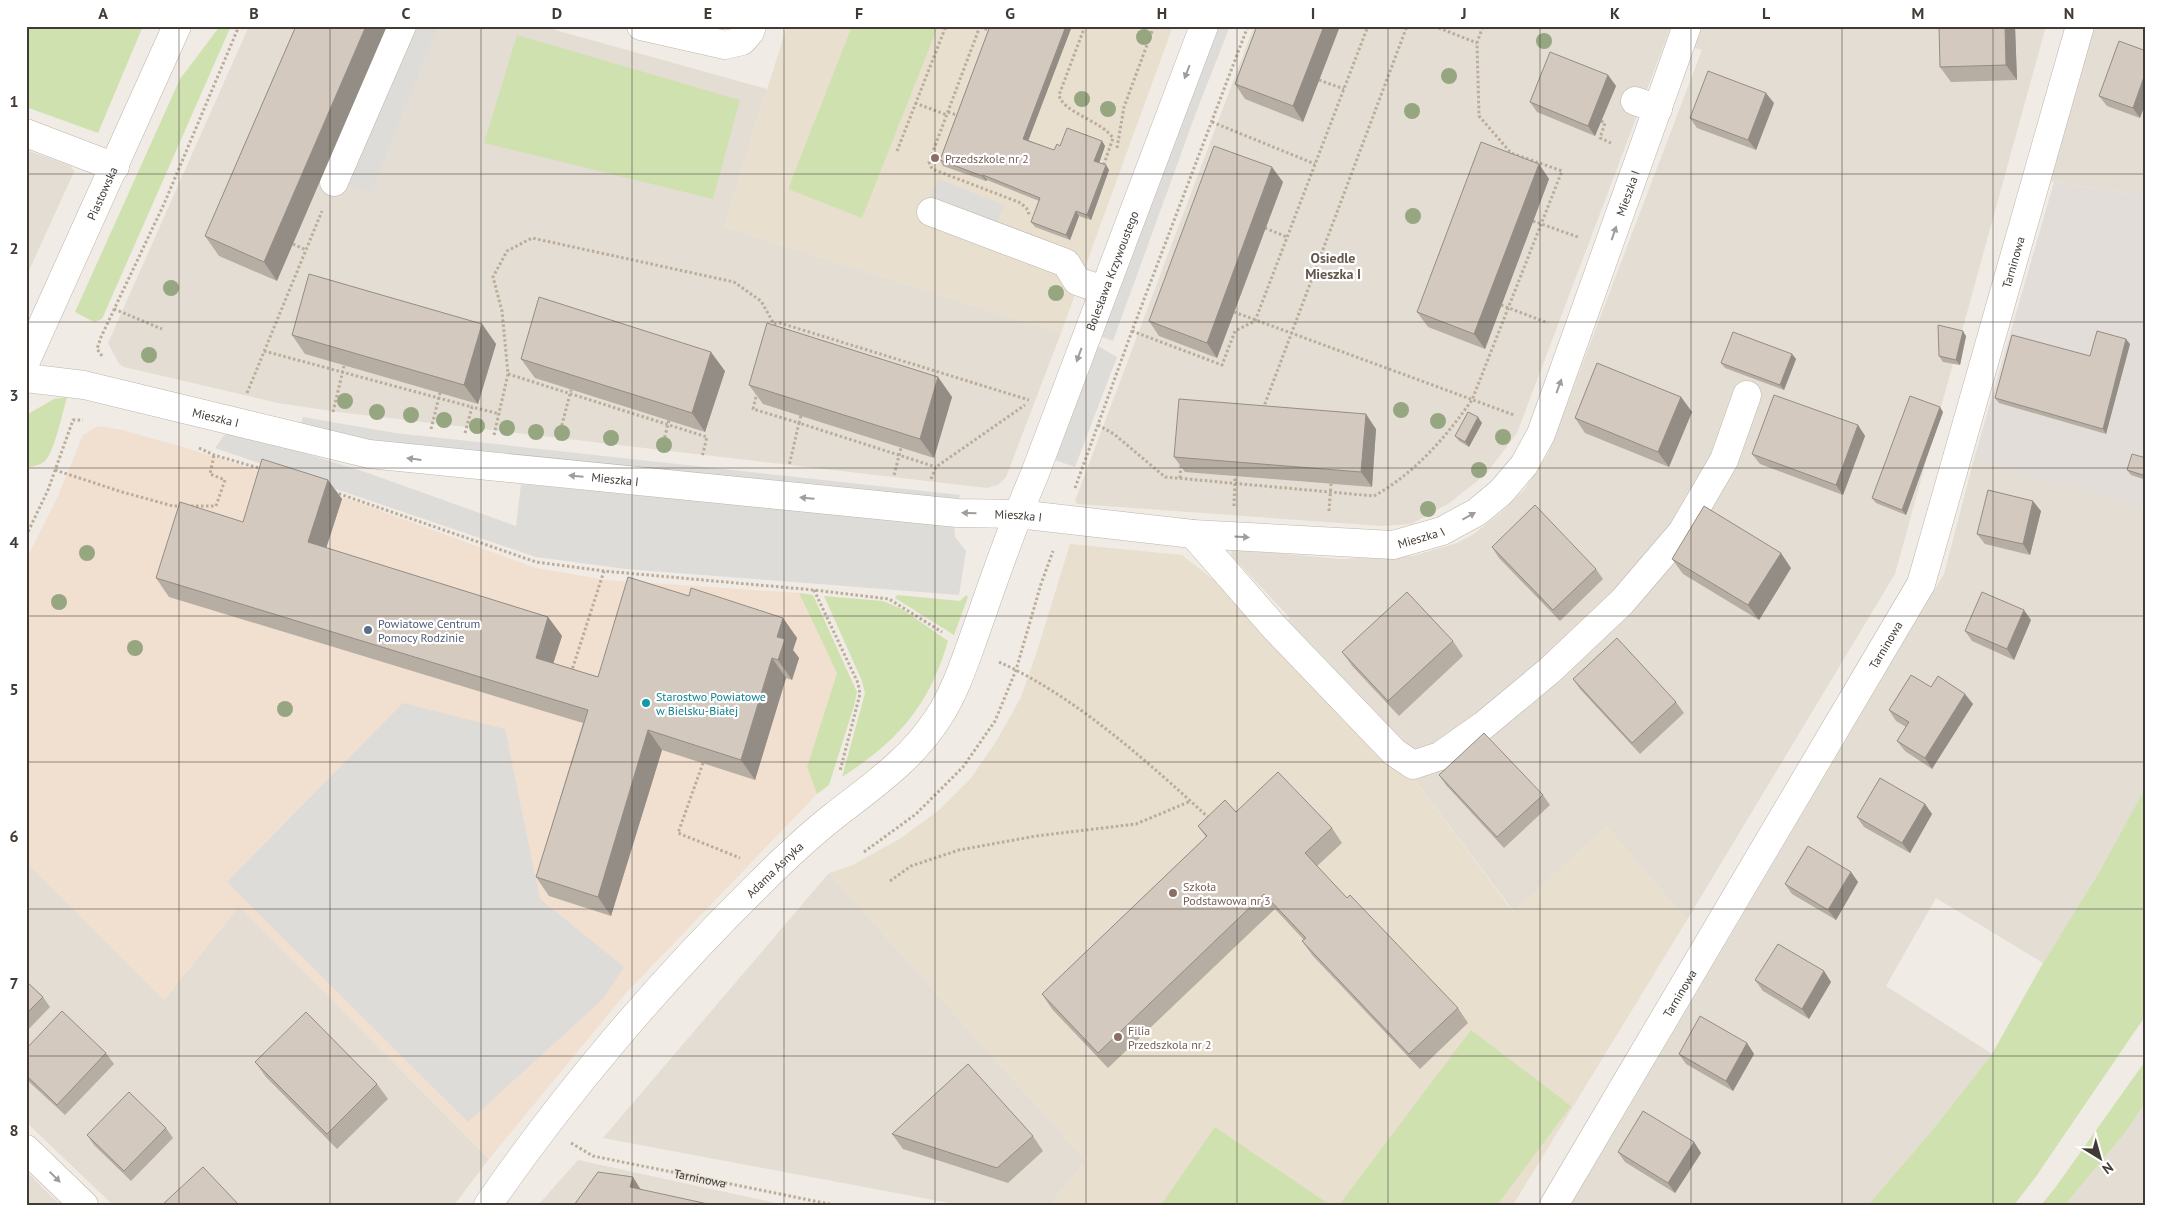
<svg xmlns="http://www.w3.org/2000/svg" width="2172" height="1231" viewBox="0 0 2172 1231" font-family="'PT Sans',sans-serif">
	<style>
		.residential { fill: #e4ddd3 }
		.commercial { fill: #f1e0d0 }
		.industrial { fill: #e2ddd9 }
		.education { fill: #e8dfcf }
		.green { fill: #d0e1b0 }
		.parking { fill: #dedcd9 }
		.lines { fill: none; stroke-linecap: round; stroke-linejoin: round }
		.minor-casing { stroke: #beb5ab; stroke-width: 29 }
		.path { stroke: #bbac9a; stroke-width: 3; stroke-dasharray: 2.5 2.5; stroke-linecap: butt }
		.minor { stroke: #fff; stroke-width: 28 }
		.tree { fill: #96a680 }
		.wall { fill: #b6ada3 }
		.shaded-wall { fill: #948d85 }
		.building { fill: #d4c9be; stroke: #948d85 }
		.oneway { fill: #a09d9a }
		.grid { fill: none; stroke: #423b35; stroke-width: 1; stroke-opacity: 0.55 }
		.education-dot { fill: #8d6e63; stroke: #fff; stroke-width: 2 }
		.service-dot { fill: #5c6f8a; stroke: #fff; stroke-width: 2 }
		.culture-dot { fill: #0f9aa8; stroke: #fff; stroke-width: 2 }
		.labels { text-anchor: middle; dominant-baseline: central; stroke-width: 4.5; stroke-linejoin: round; paint-order: stroke }
		.education-label { font-size: 12px; fill: #785e54; stroke: #fff; text-anchor: start }
		.street-label { font-size: 12px; fill: #423b35; stroke: #fff }
		.service-label { font-size: 12px; fill: #4e5e75; stroke: #fff; text-anchor: start }
		.culture-label { font-size: 12px; fill: #0d838f; stroke: #fff; text-anchor: start }
		.neighbourhood-label { font-size: 14px; font-weight: bold; fill: #64584d; stroke: #fff }
		.neatline { fill: none; stroke: #423b35; stroke-width: 2 }
		.grid-label { font-size: 16px; text-anchor: middle; font-weight: bold; fill: #423b35 }
	</style>
	<rect width="100%" height="100%" fill="#f0ebe4"/>
	<!-- residential -->
	<path class="residential" d="M249,26H541L767,89L724,227L1061,333L1006,477L998,485L987,488L338,412L278,403L124,367L119,364L108,343Z
		M1254,26H1671L1517,433L1486,474L1448,504L1411,524L1382,526L1078,504L1075,501Z
		M1699,26H2046L1895,574L1687,920L1606,826L1514,912L1394,752L1275,628L1290,618L1231,555L1232,549L1339,559L1413,556L1457,543L1474,534L1499,514L1524,490L1548,454L1702,50L1691,47Z
		M2080,26H2146V196L2036,179Z
		M26,150L71,166L74,172L26,277Z
		M1974,459L2146,509V787L2144,792L2098,874L2043,963L1936,898L1886,986L1992,1054L1930,1133L1868,1205H1571L1944,574Z
		M26,862L164,1000L239,906L489,1159L454,1205H113L26,1122Z
		M829,873L1086,1161L1050,1205H960L603,1138Z
		M2146,1102V1205H2065L2124,1134Z
		M578,1160L785,1205H538Z
		M26,1171L52,1197L61,1205H26Z"/>
	<!-- commercial -->
	<path class="commercial" d="M98,426L122,430L180,446L357,502L536,568L606,580L799,593L837,673L807,767L817,794L625,994L489,1159L239,907L164,1000L26,862V560L58,496L83,435Z"/>
	<!-- industrial -->
	<path class="industrial" d="M2054,182L2146,196V509L1974,459Z"/>
	<!-- education -->
	<path class="education" d="M787,26H1173L1061,333L724,227Z
		M1070,544L1182,555L1275,628L1394,752L1513,912L1606,826L1687,920L1513,1205H1050L1086,1161L829,873L851,866L901,838L939,810L971,778L997,740L1021,697L1038,648Z"/>
	<!-- green -->
	<path class="green" d="M26,26H143L98,133L26,107Z
		M220,26H231L102,319L94,322L75,312L180,79Z
		M852,26H938L862,218L788,189Z
		M517,35L740,100L713,199L484,143Z
		M67,397C63,411 54,453 45,461C40,465 32,467 26,467V419L28,414L54,399Z
		M799,593L813,595L857,692L854,706L829,785L817,794L807,767L837,673Z
		M897,595L960,601L966,595L968,597L954,635L895,598Z
		M824,596L883,601L902,609L948,641C929,706 898,741 842,777L865,693L862,681Z
		M2146,787V1015L2035,1178L2014,1205H1868L1930,1133L1992,1054L2043,963L2098,874Z
		M1471,1030L1571,1106L1497,1205H1339Z
		M2146,1060V1102L2124,1134L2065,1205H2041L2055,1188Z
		M1215,1127L1330,1205H1161Z"/>
	<!-- parking -->
	<path class="parking" d="M412,26H431L437,29L371,193L343,182Z
		M1216,26H1230L1197,110L1113,341L1097,335Z
		M938,179L1004,205L996,226L929,200Z
		M1098,346L1117,357L1075,467L1055,460Z
		M303,417L395,433L960,495L957,504L392,445L300,428Z
		M226,433L298,451L368,473L516,526L521,484L954,525L955,537L966,551L959,595L626,569L536,557L215,448Z
		M403,703L505,729L540,899L624,967L603,999L468,1122L227,882Z"/>
	<g class="lines">
		<defs>
			<g id="minor">
				<path d="M641,26L725,45L742,41L750,32L752,26"/>
				<path d="M1635,101L1658,109"/>
				<path d="M26,133L115,167"/>
				<path d="M334,182L402,26"/>
				<path d="M931,212L1066,263L1077,281L1103,290"/>
				<path id="s2" d="M26,361L177,26"/>
				<path id="s3" d="M26,378L84,385L369,454L957,513L1018,514L1193,534L1393,545L1442,531L1477,512L1501,492L1524,465L1541,434L1687,26"/>
				<path d="M1193,534L1275,628L1394,752L1413,765L1440,756L1484,725L1549,671L1622,602L1682,532L1724,460L1747,395"/>
				<path d="M26,1149L84,1205"/>
				<path id="s4" d="M488,1205C565,1093 661,980 758,885C782,861 807,837 834,816C872,786 911,760 938,718C956,691 966,658 977,628C995,577 1012,526 1034,476L1204,26"/>
				<path id="s5" d="M1554,1205L1921,584L2080,26"/>
			</g>
		</defs>
		<!-- minor casing -->
		<use href="#minor" class="minor-casing"/>
		<!-- path -->
		<g class="path">
			<path d="M980,26L929,162L932,169L1021,203L1028,210L1029,215"/>
			<path d="M1085,26L1059,95C1062,112 1102,121 1113,138L1103,167"/>
			<path d="M1434,26L1477,43"/>
			<path d="M980,27L991,31"/>
			<path d="M1319,80L1344,89"/>
			<path d="M915,103L947,115"/>
			<path d="M948,112L959,116"/>
			<path d="M1601,121L1605,123L1600,138L1611,143"/>
			<path d="M1212,122L1315,164"/>
			<path d="M1117,148L1124,107L1154,26"/>
			<path d="M897,151L946,26"/>
			<path d="M1533,221L1578,237"/>
			<path d="M1265,228L1287,237"/>
			<path d="M293,244L306,250"/>
			<path d="M1501,305L1548,323"/>
			<path d="M114,309L162,329"/>
			<path d="M1234,312L1514,415"/>
			<path d="M774,324L780,323L1029,400"/>
			<path d="M1132,331L1222,365L1235,331L1255,321L1368,26"/>
			<path d="M264,351L472,407"/>
			<path d="M102,356L97,349L101,337L164,204L239,26"/>
			<path d="M508,374L707,437L702,457"/>
			<path d="M757,392L753,409L799,423L789,466"/>
			<path d="M247,393L322,211"/>
			<path d="M1263,409L1407,26"/>
			<path d="M333,412L344,366"/>
			<path d="M801,416L799,423L936,467"/>
			<path d="M1098,425L1114,434L1165,477L1374,496C1415,473 1446,437 1472,400L1562,171L1511,153L1479,116L1477,43L1483,26"/>
			<path d="M431,429L440,393"/>
			<path d="M465,433L472,407L500,414"/>
			<path d="M494,435L508,374L502,311L493,277L507,251L532,238L734,282L761,301L774,324"/>
			<path d="M558,440L571,390"/>
			<path d="M199,448L214,455L262,469"/>
			<path d="M661,452L669,420"/>
			<path d="M55,470L122,492L173,506H182"/>
			<path d="M894,475L901,448"/>
			<path d="M1180,478L1181,464"/>
			<path d="M931,479L936,467L1025,405"/>
			<path d="M1075,488L1132,331L1248,26"/>
			<path d="M334,492L536,562L604,571L814,590L889,599L942,632"/>
			<path d="M191,506H216L225,480L210,474L214,455"/>
			<path d="M1234,506L1235,476"/>
			<path d="M1329,511L1331,484"/>
			<path d="M26,536L48,490L73,420H83"/>
			<path d="M814,590L858,683L860,694L840,771"/>
			<path d="M999,662C1075,696 1148,762 1209,818"/>
			<path d="M571,673L604,571"/>
			<path d="M703,763L678,833L740,858"/>
			<path d="M864,852L916,814L963,767L995,721L1016,670L1041,584L1053,551"/>
			<path d="M890,881L911,866L959,850L1036,836L1136,824L1191,801"/>
			<path id="s1" d="M571,1143L593,1156L834,1205"/>
		</g>
		<!-- minor -->
		<use href="#minor" class="minor"/>
	</g>
	<!-- trees -->
	<g class="tree">
		<circle cx="1144" cy="37" r="8"/>
		<circle cx="1544" cy="41" r="8"/>
		<circle cx="1449" cy="76" r="8"/>
		<circle cx="1082" cy="99" r="8"/>
		<circle cx="1108" cy="109" r="8"/>
		<circle cx="1412" cy="111" r="8"/>
		<circle cx="1413" cy="216" r="8"/>
		<circle cx="171" cy="288" r="8"/>
		<circle cx="1056" cy="293" r="8"/>
		<circle cx="149" cy="355" r="8"/>
		<circle cx="345" cy="401" r="8"/>
		<circle cx="1401" cy="410" r="8"/>
		<circle cx="377" cy="412" r="8"/>
		<circle cx="411" cy="415" r="8"/>
		<circle cx="444" cy="420" r="8"/>
		<circle cx="1438" cy="421" r="8"/>
		<circle cx="477" cy="426" r="8"/>
		<circle cx="507" cy="428" r="8"/>
		<circle cx="536" cy="432" r="8"/>
		<circle cx="562" cy="433" r="8"/>
		<circle cx="1503" cy="437" r="8"/>
		<circle cx="611" cy="438" r="8"/>
		<circle cx="664" cy="445" r="8"/>
		<circle cx="1479" cy="470" r="8"/>
		<circle cx="1428" cy="509" r="8"/>
		<circle cx="87" cy="553" r="8"/>
		<circle cx="59" cy="602" r="8"/>
		<circle cx="135" cy="648" r="8"/>
		<circle cx="285" cy="709" r="8"/>
	</g>
	<!-- wall -->
	<path class="wall" d="M296,26L277,281L219,256L205,236Z
		M990,26H1072L1028,140L1054,150L1060,146L1102,141L1105,146L1099,163L1106,165L1109,170L1091,220L1079,216L1070,240L1035,227L1031,222L1039,201L987,180L986,181L943,166L940,160Z
		M1257,26H1340L1303,122L1245,99L1235,84Z
		M2015,26L2017,80L1951,82L1940,67Z
		M2119,41L2140,118L2107,106L2099,96Z
		M1608,75L1616,86L1595,136L1537,112L1530,102Z
		M1774,103L1756,150L1697,128L1690,118Z
		M1539,164L1549,179L1485,349L1428,327L1417,312Z
		M1283,182L1217,358L1159,336L1149,321Z
		M482,324L496,344L478,404L305,354L292,335Z
		M1966,336L1960,365L1943,362L1939,356Z
		M2130,344L2106,434L1999,403L1995,398L2090,356Z
		M1792,354L1796,359L1784,390L1725,368L1721,363Z
		M521,359L725,371L705,432L535,378Z
		M938,377L952,397L934,458L763,404L749,385Z
		M1681,397L1692,412L1669,467L1585,433L1575,418Z
		M1943,412L1906,515L1876,503L1872,498Z
		M1482,423L1469,447L1459,441L1455,436Z
		M1858,425L1865,436L1843,495L1760,464L1752,454Z
		M1376,429L1372,487L1185,472L1174,457Z
		M2146,458V480L2131,475L2127,470Z
		M328,480L342,499L326,548L548,617L562,636L553,663L598,677L689,596L783,618L797,638L793,650L799,658L792,680L786,678L755,780L662,750L611,916L549,896L536,877L583,723L169,597L156,578L243,522Z
		M2041,511L2030,555L1985,544L1977,534Z
		M1492,547L1596,569L1603,579L1560,621L1499,558Z
		M1672,559L1791,568L1759,620L1683,574Z
		M2031,620L2014,660L1972,641L1965,631Z
		M1453,641L1463,656L1399,716L1353,667L1342,652Z
		M1573,679L1676,702L1684,713L1640,754L1580,689Z
		M1931,687L1973,704L1932,769L1905,751L1897,741L1906,727L1896,721L1889,710Z
		M1439,775L1543,795L1550,805L1504,848L1446,785Z
		M1925,804L1932,814L1910,853L1864,827L1857,817Z
		M1236,812L1332,828L1342,843L1317,866L1347,898L1458,1008L1468,1023L1420,1069L1313,956L1302,941L1304,940L1275,909L1108,1068L1052,1009L1042,994L1206,837L1198,826Z
		M1851,872L1858,882L1836,920L1792,894L1785,884Z
		M1824,971L1831,982L1809,1019L1763,991L1755,980Z
		M26,981L43,997L50,1007L26,1032Z
		M1747,1043L1754,1054L1733,1091L1686,1064L1679,1054Z
		M26,1049L106,1053L114,1064L65,1115L26,1079Z
		M255,1062L377,1084L388,1099L337,1149L266,1077Z
		M166,1128L173,1138L131,1181L94,1145L87,1135Z
		M892,1134L1033,1136L1043,1151L1008,1183L903,1149Z
		M1694,1142L1701,1153L1675,1193L1625,1162L1618,1152Z"/>
	<!-- shaded-wall -->
	<path class="shaded-wall" d="M366,26H387L277,281L264,262Z
		M1066,26H1072L1027,144L1023,139Z
		M1324,26H1340L1303,122L1293,106Z
		M2005,26H2015L2017,80L2006,65Z
		M2146,71V102L2140,118L2133,108Z
		M1608,75L1616,86L1595,136L1588,126Z
		M1766,93L1774,103L1756,150L1748,140Z
		M1102,141L1105,146L1098,166L1094,161Z
		M1539,164L1549,179L1485,349L1474,334Z
		M1106,165L1109,170L1091,220L1087,215Z
		M1272,167L1283,182L1217,358L1207,343Z
		M983,175L987,180L986,181L982,176Z
		M1076,211L1079,216L1070,240L1066,235Z
		M482,324L496,344L478,404L464,385Z
		M1963,331L1966,336L1960,365L1956,360Z
		M2126,339L2130,344L2106,434L2103,429Z
		M711,352L725,371L705,432L692,413Z
		M1792,354L1796,359L1784,390L1780,385Z
		M938,377L952,397L934,458L920,439Z
		M1681,397L1692,412L1669,467L1658,452Z
		M1940,407L1943,412L1906,515L1902,510Z
		M1366,414L1376,429L1372,487L1361,472Z
		M1478,417L1482,423L1469,447L1465,442Z
		M1858,425L1865,436L1843,495L1836,485Z
		M328,480L342,499L322,561L308,542Z
		M2033,501L2041,511L2030,555L2023,544Z
		M1781,553L1791,568L1759,620L1748,605Z
		M2024,610L2031,620L2014,660L2007,649Z
		M548,617L562,636L549,677L536,658Z
		M783,618L797,638L793,650L799,658L792,680L778,660L777,637Z
		M772,658L786,678L755,780L741,760Z
		M1965,694L1973,704L1932,769L1925,758Z
		M648,730L662,750L611,916L598,897Z
		M1925,804L1932,814L1910,853L1902,843Z
		M1851,872L1858,882L1836,920L1828,910Z
		M1824,971L1831,982L1809,1019L1802,1009Z
		M1747,1043L1754,1054L1733,1091L1726,1081Z
		M1694,1142L1701,1153L1675,1193L1668,1183Z
		M633,1177L643,1193L630,1187Z"/>
	<!-- building -->
	<path class="building" d="M296,26H366L264,262L205,236Z
		M990,26H1066L1023,139L1054,150L1057,144L1060,146L1067,128L1102,141L1094,161L1106,165L1087,215L1076,211L1066,235L1031,222L1040,198L983,175L982,176L940,160Z
		M1257,26H1324L1293,106L1235,84Z
		M1939,26H2005L2006,65L1940,67Z
		M2119,41L2146,51V71L2133,108L2099,96Z
		M1550,52L1608,75L1588,126L1530,102Z
		M1708,71L1766,93L1748,140L1690,118Z
		M1481,142L1539,164L1474,334L1417,312Z
		M1214,146L1272,167L1207,343L1149,321Z
		M309,274L482,324L464,385L292,335Z
		M539,297L711,352L692,413L521,359Z
		M767,323L938,377L920,439L749,385Z
		M1938,325L1963,331L1956,360L1939,356Z
		M2097,331L2126,339L2103,429L1995,398L2012,335L2090,356Z
		M1733,332L1792,354L1780,385L1721,363Z
		M1597,363L1681,397L1658,452L1575,418Z
		M1774,395L1858,425L1836,485L1752,454Z
		M1910,396L1940,407L1902,510L1872,498Z
		M1179,399L1366,414L1361,472L1174,457Z
		M1468,412L1478,417L1465,442L1455,436Z
		M2132,454L2146,458V476L2127,470Z
		M262,459L328,480L308,542L548,617L536,658L598,677L628,577L689,596L691,588L783,618L777,637L785,639L778,660L772,658L741,760L648,730L598,897L536,877L588,710L156,578L180,502L243,522Z
		M1988,490L2033,501L2023,544L1977,534Z
		M1535,505L1596,569L1553,610L1492,547Z
		M1704,506L1781,553L1748,605L1672,559Z
		M1407,592L1453,641L1388,701L1342,652Z
		M1982,592L2024,610L2007,649L1965,631Z
		M1617,638L1676,702L1632,743L1573,679Z
		M1911,675L1931,687L1938,676L1965,694L1925,758L1897,741L1909,722L1889,710Z
		M1484,733L1543,795L1497,837L1439,775Z
		M1278,772L1332,828L1305,853L1347,898L1350,895L1458,1008L1409,1054L1302,941L1306,938L1264,894L1098,1053L1042,994L1207,836L1198,826L1225,800L1236,812Z
		M1880,778L1925,804L1902,843L1857,817Z
		M1808,846L1851,872L1828,910L1785,884Z
		M1778,944L1824,971L1802,1009L1755,980Z
		M26,981L43,997L26,1014Z
		M62,1011L106,1053L57,1105L26,1075V1049Z
		M306,1012L377,1084L327,1134L255,1062Z
		M1700,1016L1747,1043L1726,1081L1679,1054Z
		M968,1064L1033,1136L997,1168L892,1134Z
		M129,1092L166,1128L124,1171L87,1135Z
		M1643,1111L1694,1142L1668,1183L1618,1152Z
		M203,1167L239,1205H162Z
		M598,1172L633,1177L630,1187L708,1204L707,1205H574Z"/>
	<!-- one-way arrows -->
	<defs><path id="oneway-solid" d="M-6-.8H1V-3.2L6.5 0L1 3.2V.8H-6Z" transform="scale(1.25)"/></defs>
	<g class="oneway">
		<use href="#oneway-solid" transform="translate(1187 72) rotate(111)"/>
		<use href="#oneway-solid" transform="translate(1614 233) rotate(-71)"/>
		<use href="#oneway-solid" transform="translate(1079 355) rotate(110)"/>
		<use href="#oneway-solid" transform="translate(1559 386) rotate(-70)"/>
		<use href="#oneway-solid" transform="translate(414 459) rotate(-173)"/>
		<use href="#oneway-solid" transform="translate(576 476) rotate(-175)"/>
		<use href="#oneway-solid" transform="translate(807 498) rotate(-175)"/>
		<use href="#oneway-solid" transform="translate(969 513) rotate(-178)"/>
		<use href="#oneway-solid" transform="translate(1469 516) rotate(-29)"/>
		<use href="#oneway-solid" transform="translate(1242 537) rotate(3)"/>
		<use href="#oneway-solid" transform="translate(55 1177) rotate(44)"/>
	</g>
	<!-- grid -->
	<path class="grid" d="M179,26V1205M330,26V1205M481,26V1205M632,26V1205M784,26V1205M935,26V1205M1086,26V1205M1237,26V1205M1388,26V1205M1540,26V1205M1691,26V1205M1842,26V1205M1993,26V1205M26,174H2146M26,322H2146M26,468H2146M26,616H2146M26,762H2146M26,909H2146M26,1056H2146"/>
	<!-- markers -->
	<g class="education-dot">
		<circle cx="935" cy="158" r="5"/>
		<circle cx="1173" cy="893" r="5"/>
		<circle cx="1118" cy="1037" r="5"/>
	</g>
	<circle class="service-dot" cx="368" cy="630" r="5"/>
	<circle class="culture-dot" cx="646" cy="703" r="5"/>
	<g class="labels">
		<!-- education labels -->
		<g class="education-label">
			<text x="945" y="158">Przedszkole nr 2</text>
			<text x="1183" y="886">Szkoła<tspan x="1183" dy="14">Podstawowa nr 3</tspan></text>
			<text x="1128" y="1030">Filia<tspan x="1128" dy="14">Przedszkola nr 2</tspan></text>
		</g>
		<!-- street labels -->
		<g class="street-label">
			<text stroke="none"><textPath href="#s2" startOffset="184">Piastowska</textPath></text>
			<text stroke="none"><textPath href="#s3" startOffset="1829">Mieszka I</textPath></text>
			<text stroke="none"><textPath href="#s5" startOffset="1056">Tarninowa</textPath></text>
			<text stroke="none"><textPath href="#s4" startOffset="1146">Bolesława Krzywoustego</textPath></text>
			<text stroke="none"><textPath href="#s3" startOffset="194">Mieszka I</textPath></text>
			<text stroke="none"><textPath href="#s3" startOffset="599">Mieszka I</textPath></text>
			<text stroke="none"><textPath href="#s3" startOffset="1004">Mieszka I</textPath></text>
			<text stroke="none"><textPath href="#s3" startOffset="1409">Mieszka I</textPath></text>
			<text stroke="none"><textPath href="#s5" startOffset="651">Tarninowa</textPath></text>
			<text stroke="none"><textPath href="#s4" startOffset="442">Adama Asnyka</textPath></text>
			<text stroke="none"><textPath href="#s5" startOffset="246">Tarninowa</textPath></text>
			<text stroke="none"><textPath href="#s1" startOffset="135">Tarninowa</textPath></text>
		</g>
		<!-- service labels -->
		<g class="service-label">
			<text x="378" y="623">Powiatowe Centrum<tspan x="378" dy="14">Pomocy Rodzinie</tspan></text>
		</g>
		<!-- culture labels -->
		<g class="culture-label">
			<text x="656" y="696">Starostwo Powiatowe<tspan x="656" dy="14">w Bielsku-Białej</tspan></text>
		</g>
		<!-- neighbourhood labels -->
		<g class="neighbourhood-label">
			<text x="1333" y="258">Osiedle<tspan x="1333" dy="16">Mieszka I</tspan></text>
		</g>
	</g>
	<!-- border -->
	<rect width="2172" height="1231" fill="none" stroke="#ffffff" stroke-width="55"/>
	<!-- north arrow -->
	<g transform="translate(2100 1158) rotate(143)" stroke="#ffffff" stroke-width="4" paint-order="stroke">
	<path d="M0-4L9 19L0 12L-9 19Z" fill="#423b35"/>
	<text y="-8" font-size="14" font-weight="bold" text-anchor="middle" fill="#423b35">N</text>
	</g>
	<rect x="28" y="28" width="2116" height="1176" class="neatline"/>
	<g class="grid-label">
		<text x="103" y="19">A</text>
		<text x="254" y="19">B</text>
		<text x="406" y="19">C</text>
		<text x="557" y="19">D</text>
		<text x="708" y="19">E</text>
		<text x="859" y="19">F</text>
		<text x="1010" y="19">G</text>
		<text x="1162" y="19">H</text>
		<text x="1313" y="19">I</text>
		<text x="1464" y="19">J</text>
		<text x="1615" y="19">K</text>
		<text x="1766" y="19">L</text>
		<text x="1918" y="19">M</text>
		<text x="2069" y="19">N</text>
		<text x="14" y="107">1</text>
		<text x="14" y="254">2</text>
		<text x="14" y="401">3</text>
		<text x="14" y="548">4</text>
		<text x="14" y="695">5</text>
		<text x="14" y="842">6</text>
		<text x="14" y="989">7</text>
		<text x="14" y="1136">8</text>
	</g>
</svg>
